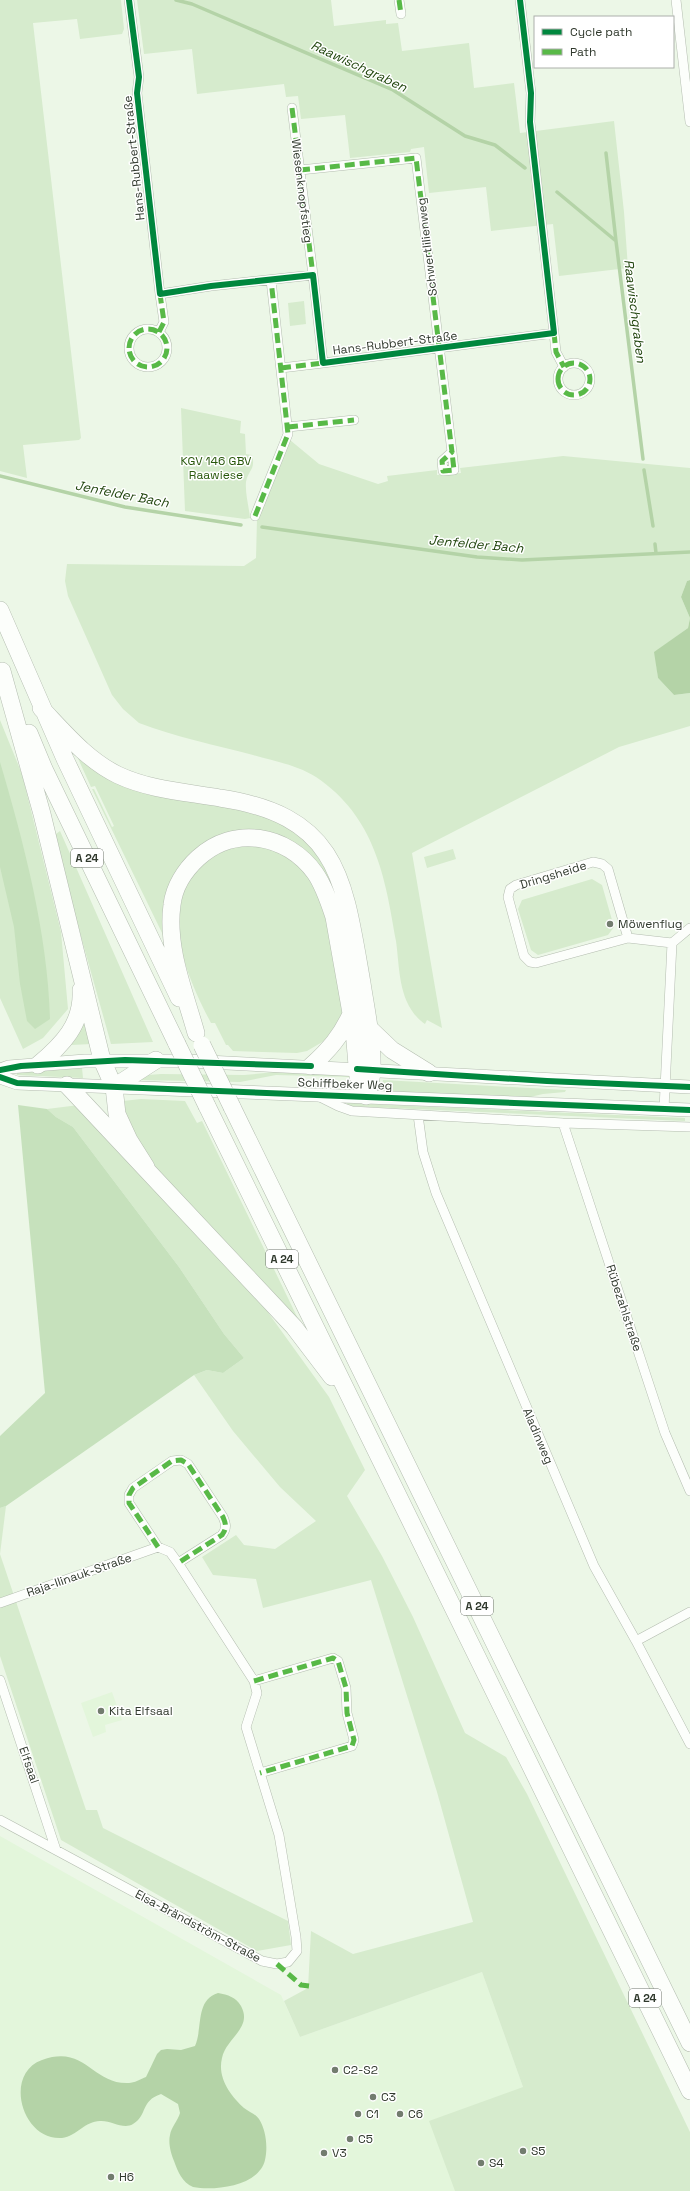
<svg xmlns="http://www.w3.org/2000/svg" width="690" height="2191" viewBox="0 0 690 2191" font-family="'Space Grotesk',sans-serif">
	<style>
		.built { fill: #e3f6db }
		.green { fill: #d6ebcd }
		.forest { fill: #c6e1bc }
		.water { fill: #b4d3a7 }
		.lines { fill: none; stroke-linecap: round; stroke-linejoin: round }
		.stream { stroke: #b4d3a7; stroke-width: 3.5 }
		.minor-casing { stroke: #b4bdb0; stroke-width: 10 }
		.secondary-casing { stroke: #b4bdb0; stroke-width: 14 }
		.motorway-casing { stroke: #b4bdb0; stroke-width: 18 }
		.minor { stroke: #fcfefb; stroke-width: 9 }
		.secondary { stroke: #fcfefb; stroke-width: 13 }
		.motorway { stroke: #fcfefb; stroke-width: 17 }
		.motorway-bridge-casing { stroke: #b4bdb0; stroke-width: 18; stroke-linecap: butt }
		.motorway-bridge { stroke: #fcfefb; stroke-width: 17 }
		.quiet { stroke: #58b947; stroke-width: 5; stroke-dasharray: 10 5; stroke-linecap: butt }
		.cycleway-casing { stroke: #fff; stroke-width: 8 }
		.cycleway { stroke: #00873e; stroke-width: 6 }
		.poi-dot { fill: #727c6e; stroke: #fff; stroke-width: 1.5 }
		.labels { text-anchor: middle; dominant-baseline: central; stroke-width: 3; stroke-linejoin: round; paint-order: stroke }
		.shield { fill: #fff; stroke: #6e746c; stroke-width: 1 }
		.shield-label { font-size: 11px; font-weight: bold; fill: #30392d }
		.street-label { font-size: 12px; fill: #30392d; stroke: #fff }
		.park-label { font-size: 12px; fill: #28580b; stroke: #fff }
		.poi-label { font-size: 12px; fill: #30392d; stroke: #fff; text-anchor: start }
		.water-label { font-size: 13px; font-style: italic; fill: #21460e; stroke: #fff }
	</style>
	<rect width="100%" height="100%" fill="#ecf7e7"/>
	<!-- built -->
	<path class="built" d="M112,1692L122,1720L105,1725L106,1732L93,1737L81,1703Z
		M0,1836L281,1995L300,2037L482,1972L523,2087L571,2191H0Z"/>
	<!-- green -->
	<path class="green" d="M0,0H121L124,29L122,34L80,39L77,19L33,23L81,438L79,440L23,445L27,478L0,471Z
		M137,0H331L334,26L386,20V24L398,23L402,51L469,43L474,88L514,83L520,133L614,121L624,212L628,268L559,276L553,224L491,231L486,187L429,193L424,147L411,149L410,152L350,158L345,115L301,119L298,96L286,97L284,84L197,94L192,49L144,54Z
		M304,301L306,324L290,326L288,303Z
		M181,408L241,421L240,433L245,434L246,454L252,455C256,470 248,470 246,482C245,493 249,507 250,518L245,519L185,511Z
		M290,440L319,464L378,484L388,481L387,476L437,470V475L461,473L460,468L563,456L690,468V580L687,581L681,597L690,618L688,628L655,652L658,678L674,695L690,693V726L619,747L412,853L442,1028L427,1020L425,1024C398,1005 400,970 396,941C385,876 375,817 316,777C297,765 274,761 253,755C215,745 176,737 139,723L123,709L112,695L68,596L65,581L67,564L244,566L256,558L257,519Z
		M0,720L22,774L61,932L68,1009L43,1038L23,1049L0,998Z
		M76,754L267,815L312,844L335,887L337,909L280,839L196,852L164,937L92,789H94L112,827L114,826L95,786L91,787Z
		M60,831L153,1042L111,1044L53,836Z
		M255,845C272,849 287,855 299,867C333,900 336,971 343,1016L324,1041L307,1051L297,1053L233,1051L228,1045H226L215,1023H211C188,979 157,911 199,869C217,851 230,847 255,845Z
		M453,849L456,859L427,868L424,857Z
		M592,879L602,885L614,927L608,935L538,955L531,950L518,909L522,900Z
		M84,1020L92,1044L71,1045Z
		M82,1068L83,1078L17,1075V1073Z
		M276,1072L348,1075L350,1077L276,1075L240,1082L140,1080L148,1075L161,1074L244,1075Z
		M383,1080L566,1090L565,1092L543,1094L530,1097L390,1092L382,1087Z
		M141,1099L185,1101L197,1123L202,1121L303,1329L152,1165L126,1121L123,1101Z
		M347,1103L685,1118V1121L347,1106Z
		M79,1105L259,1300L329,1397L365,1470L347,1496L382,1556L413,1617L465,1733L506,1757L527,1794L690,2132V2191H455L429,2121L523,2087L482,1972L300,2037L284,2001L308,1988L311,1931L353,1954L473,1922L437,1792L371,1580L263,1608L256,1579L213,1575L202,1557L236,1535L244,1545L275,1549L316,1521L280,1487L233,1431L194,1375L207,1370L223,1373L244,1358L224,1334L179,1267L73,1127L56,1117L47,1109Z
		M6,1506L0,1554L86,1810H97L103,1828L288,1921L291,1945L257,1951L61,1840L0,1656V1508Z"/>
	<!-- forest -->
	<path class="forest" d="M0,762C24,843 48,935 50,1019L35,1029L27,1021L20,984L14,927L0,867Z
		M18,1105L47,1109L56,1117L73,1127L179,1267L224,1334L244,1358L223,1373L207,1370L194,1375L6,1506L0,1508V1436L45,1393Z"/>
	<!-- water -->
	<path class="water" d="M690,580V693L674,695L658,678L654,652L688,628L690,618L681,597L687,581Z
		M218,1993C228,1995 236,1997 241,2006C253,2028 226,2038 222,2058C217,2078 231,2096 244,2108C249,2112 256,2114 259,2119C266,2130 268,2147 265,2160C259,2186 215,2191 193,2187C182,2182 178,2172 174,2161C171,2154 168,2143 170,2135C171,2128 178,2120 180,2113L178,2104L161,2094C140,2101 148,2115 133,2124C123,2130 111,2120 100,2121C85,2121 77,2136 62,2138C22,2141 3,2074 42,2060C86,2044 92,2085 129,2083C134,2083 141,2079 146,2077L157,2054L161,2050L167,2049L181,2050L195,2046C203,2028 195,2000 218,1993Z"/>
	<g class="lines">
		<!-- stream -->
		<path class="stream" d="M176,0L192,4L393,90L465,136L495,145L525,168
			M606,153L616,241
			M557,192L616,241L643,459
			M644,470L653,526
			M0,476L125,507L241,525
			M262,527L477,557L522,560L690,552
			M655,544L656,553"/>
		<defs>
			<path id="minor" d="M129,0L139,77L137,93L160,294L211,286L313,275L323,363L554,333L530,122L531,93L520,0
				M399,0L401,14
				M676,0L690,122
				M292,108L313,275
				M300,170L416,158L452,452L442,461L443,471L454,470L452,452
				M129 348a19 19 0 1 1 38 0a19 19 0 1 1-38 0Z
				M159,332L164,322L160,294
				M554,333L556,352L564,367
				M558 379a16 16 0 1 1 32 0a16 16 0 1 1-32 0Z
				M281,368L323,363
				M288,427L354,420
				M255,516L288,434L271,280
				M628,938L608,869L602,864L593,862L516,885L510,889L508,897L524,956L530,962L536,963L628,938L672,943
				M320,1097L338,1106L352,1111L563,1123L690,1127
				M664,1109L672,943L690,928
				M418,1115L423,1152L436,1193L594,1566L636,1641L690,1744
				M563,1123L665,1433L690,1491
				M0,1603L158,1547
				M636,1641L690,1612
				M0,1680L56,1850
				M254,1681L333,1658L338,1661L346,1688L347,1713L354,1740L352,1746L260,1773
				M0,1820L262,1961L277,1964L288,1962L297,1951L296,1937L279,1835L246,1727L257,1693L254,1681L178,1563L170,1552L158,1547L129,1503V1495L133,1488L172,1461L181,1460L188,1464L223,1517C226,1524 227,1528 222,1535L178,1563"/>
			<path id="secondary" d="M0,1070L9,1067L85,1061H188L690,1087
				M0,1077L17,1083L690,1110"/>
			<path id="motorway" d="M0,610L65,759L179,998
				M2,671L42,814L102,1060L114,1087L117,1114L129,1140L146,1167
				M41,708C64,732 87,760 118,775C150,790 186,792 220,798C340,816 344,880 362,983C366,1011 380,1072 366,1096L358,1077L354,1030L334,917C329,902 324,886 315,873C287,834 234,825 198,858C185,870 174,887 172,905C166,948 185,993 196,1033
				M29,733L44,769L177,1044
				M370,1029L392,1050L429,1073
				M38,1065C62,1045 83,1024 81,990
				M311,1066C329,1050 341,1036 351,1014
				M67,1085L294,1327L332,1377
				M114,1087L156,1060
				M207,1106L690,2091
				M232,1107L690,2043"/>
		</defs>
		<!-- minor casing -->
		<use href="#minor" class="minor-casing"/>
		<!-- secondary casing -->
		<use href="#secondary" class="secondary-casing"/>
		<!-- motorway casing -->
		<use href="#motorway" class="motorway-casing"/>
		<!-- minor -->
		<use href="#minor" class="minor"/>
		<!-- secondary -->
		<use href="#secondary" class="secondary"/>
		<!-- motorway -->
		<use href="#motorway" class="motorway"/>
		<defs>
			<path id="motorway-bridge" d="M177,1044L207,1106
				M202,1045L232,1107"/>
		</defs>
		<!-- motorway-bridge casing -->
		<use href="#motorway-bridge" class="motorway-bridge-casing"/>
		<!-- motorway-bridge -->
		<use href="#motorway-bridge" class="motorway-bridge"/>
		<!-- quiet -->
		<path class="quiet" d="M399,0L401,14
			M292,108L313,275
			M300,170L416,158L452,452L442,461L443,471L454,470L452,452
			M129 348a19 19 0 1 1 38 0a19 19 0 1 1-38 0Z
			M159,332L164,322L160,294
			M554,333L556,352L564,367
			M558 379a16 16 0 1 1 32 0a16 16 0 1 1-32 0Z
			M281,368L323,363
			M288,427L354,420
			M255,516L288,434L271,280
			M158,1547L129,1503V1495L133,1488L172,1461L181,1460L188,1464L223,1517C226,1524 227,1528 222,1535L178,1563
			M254,1681L333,1658L338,1661L346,1688L347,1713L354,1740L352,1746L260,1773
			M277,1964L301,1985L309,1986"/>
		<defs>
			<path id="cycleway" d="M129,0L139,77L137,93L160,294L211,286L313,275L323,363L554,333L530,122L531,93L520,0
				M357,1069L547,1081L690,1087
				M0,1070L21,1066L125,1060L311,1066
				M0,1077L17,1083L690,1110"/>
		</defs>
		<!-- cycleway casing -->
		<use href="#cycleway" class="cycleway-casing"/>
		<!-- cycleway -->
		<use href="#cycleway" class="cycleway"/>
	</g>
	<!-- markers -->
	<g class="poi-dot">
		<circle cx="610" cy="924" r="4"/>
		<circle cx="101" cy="1711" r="4"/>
		<circle cx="335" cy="2070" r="4"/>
		<circle cx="373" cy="2097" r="4"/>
		<circle cx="358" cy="2114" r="4"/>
		<circle cx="400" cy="2114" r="4"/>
		<circle cx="350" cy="2139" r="4"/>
		<circle cx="523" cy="2151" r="4"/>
		<circle cx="324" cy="2153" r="4"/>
		<circle cx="481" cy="2163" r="4"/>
		<circle cx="111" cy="2177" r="4"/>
	</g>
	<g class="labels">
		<!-- shield labels -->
		<g class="shield">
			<rect x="71" y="849" width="32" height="18" rx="3"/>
			<rect x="266" y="1250" width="32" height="18" rx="3"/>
			<rect x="461" y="1597" width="32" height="18" rx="3"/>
			<rect x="629" y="1989" width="32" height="18" rx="3"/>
		</g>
		<g class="shield-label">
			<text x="87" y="858">A 24</text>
			<text x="282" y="1259">A 24</text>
			<text x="477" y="1606">A 24</text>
			<text x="645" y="1998">A 24</text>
		</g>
		<!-- street labels -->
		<g class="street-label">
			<text transform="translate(134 158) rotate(-96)">Hans-Rubbert-Straße</text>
			<text transform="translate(302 191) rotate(83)">Wiesenknopfstieg</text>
			<text transform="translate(427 247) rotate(-97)">Schwertlilienweg</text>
			<text transform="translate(395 343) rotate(-7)">Hans-Rubbert-Straße</text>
			<text transform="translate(553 875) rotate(-17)">Dringsheide</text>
			<text transform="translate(345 1084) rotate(2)">Schiffbeker Weg</text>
			<text transform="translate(624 1308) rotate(72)">Rübezahlstraße</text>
			<text transform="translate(538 1436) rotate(67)">Aladinweg</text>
			<text transform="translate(79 1575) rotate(-19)">Raja-Ilinauk-Straße</text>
			<text transform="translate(29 1765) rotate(71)">Elfsaal</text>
			<text transform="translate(198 1926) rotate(28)">Elsa-Brändström-Straße</text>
		</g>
		<!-- park labels -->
		<g class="park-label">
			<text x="216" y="461">KGV 146 GBV<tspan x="216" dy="14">Raawiese</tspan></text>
		</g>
		<!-- poi labels -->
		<g class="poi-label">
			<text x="618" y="924">Möwenflug</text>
			<text x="109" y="1711">Kita Elfsaal</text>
			<text x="343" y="2070">C2-S2</text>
			<text x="381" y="2097">C3</text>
			<text x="366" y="2114">C1</text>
			<text x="408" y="2114">C6</text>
			<text x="358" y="2139">C5</text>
			<text x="531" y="2151">S5</text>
			<text x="332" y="2153">V3</text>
			<text x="489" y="2163">S4</text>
			<text x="119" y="2177">H6</text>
		</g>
		<!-- water labels -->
		<g class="water-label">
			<text transform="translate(359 66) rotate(25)">Raawischgraben</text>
			<text transform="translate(635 311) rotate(83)">Raawischgraben</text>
			<text transform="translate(122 494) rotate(11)">Jenfelder Bach</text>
			<text transform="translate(476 544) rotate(5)">Jenfelder Bach</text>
		</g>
	</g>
	<!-- legend -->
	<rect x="534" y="16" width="140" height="52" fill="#ffffff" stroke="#acb0ab"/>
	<rect x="542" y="29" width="20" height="6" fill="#00873e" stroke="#acb0ab"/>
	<text x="570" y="36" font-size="12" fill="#30392d">Cycle path</text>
	<rect x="542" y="49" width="20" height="6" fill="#58b947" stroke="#acb0ab"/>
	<text x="570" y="56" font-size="12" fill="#30392d">Path</text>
</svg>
